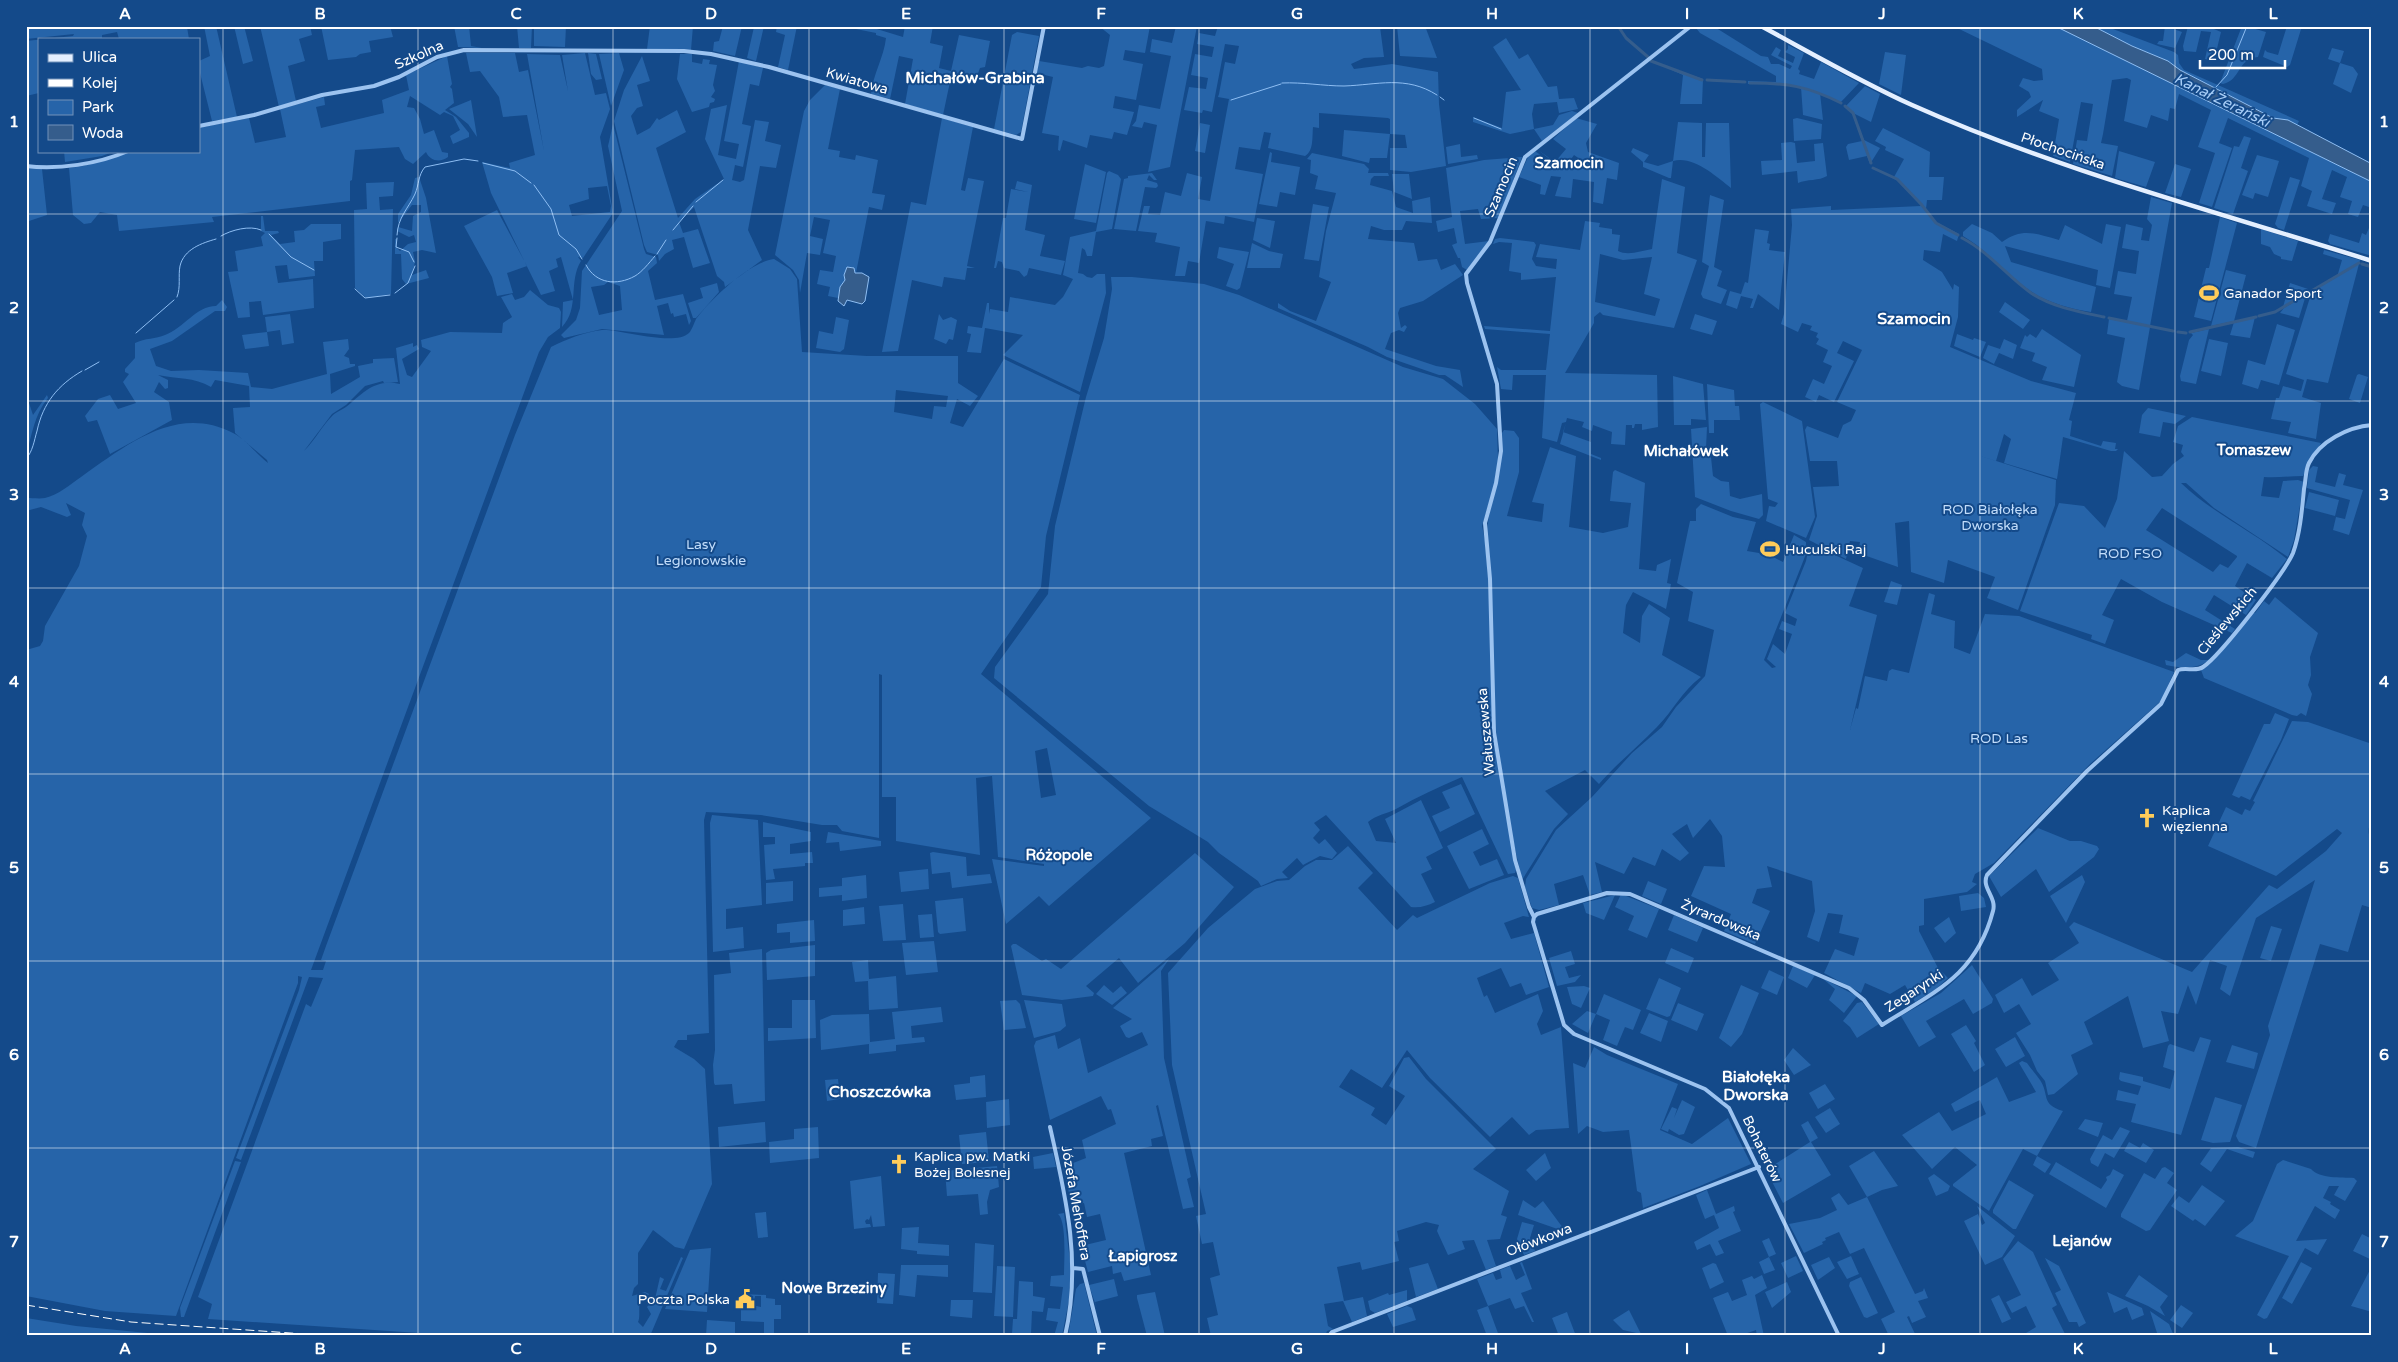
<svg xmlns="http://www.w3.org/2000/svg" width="2398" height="1362" viewBox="0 0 2398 1362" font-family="'Varela Round',sans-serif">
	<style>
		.green { fill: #2664a9; fill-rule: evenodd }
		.water { fill: #355d8c; stroke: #8ebef3 }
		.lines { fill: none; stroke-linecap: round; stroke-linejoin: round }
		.stream { stroke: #8ebef3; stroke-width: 1 }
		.canal { stroke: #355d8c; stroke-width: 3 }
		.minor { stroke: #9cc3f0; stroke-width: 4 }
		.major { stroke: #e4efff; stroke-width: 4.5 }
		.rail { stroke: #fff; stroke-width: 1; stroke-dasharray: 9 4; stroke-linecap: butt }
		.grid { fill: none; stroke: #fff; stroke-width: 1; stroke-opacity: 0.55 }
		.labels { text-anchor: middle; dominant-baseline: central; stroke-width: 4; stroke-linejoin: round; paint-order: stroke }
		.street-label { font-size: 14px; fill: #fff; stroke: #144a8a }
		.poi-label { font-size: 14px; fill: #fff; stroke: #144a8a; text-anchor: start }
		.park-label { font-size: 14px; fill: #c2ddfb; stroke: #144a8a }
		.water-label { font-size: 15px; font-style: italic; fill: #a7cdf7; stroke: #144a8a }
		.neighbourhood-label { font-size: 15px; font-weight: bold; fill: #fff; stroke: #144a8a }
		.quarter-label { font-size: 16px; font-weight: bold; fill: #fff; stroke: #144a8a }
		.neatline { fill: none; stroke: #fff; stroke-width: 2 }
		.grid-label { font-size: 16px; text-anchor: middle; font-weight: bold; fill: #fff }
	</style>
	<rect width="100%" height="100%" fill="#144a8a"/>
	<!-- green -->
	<path class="green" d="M26,26H188L187,27L189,39H119L117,32L102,35V39H39V93L26,96V41L73,36L74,34L26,39Z
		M204,26H216L237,117L212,121L199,69V61L210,56Z
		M234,26H244L253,61L243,64Z
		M260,26H310L312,35L299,39L305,61L288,66L296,101L279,107Z
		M321,26H390L393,37L369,41L371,52L360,54L356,57L328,60Z
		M454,26H469L471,46L482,48L458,47Z
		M517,26H532L531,48H519Z
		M534,26H566L565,47L534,46Z
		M650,26H693L691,50L647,49Z
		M723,26H742L735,56L713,51L714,42L719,41Z
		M750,26H764L756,61L747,58L754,27Z
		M777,26H797L788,70L778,67L785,35L776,32Z
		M852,26H867L903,37L905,26H933L930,43L943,46L939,68L951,71L959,35L990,41L985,67L980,68L977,76L967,80L951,77L943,115L905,104L913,59L899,56L890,99L871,94C873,74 884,57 886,38L876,35V33L851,28Z
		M1099,26L1111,28V26H1150L1145,53L1125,50L1123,60L1143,64L1136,100L1115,96L1113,108L1134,112L1127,135L1114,132L1112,139L1090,135L1087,148L1063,140L1060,151L1058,150L1059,136L1042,133L1053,77L1036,73L1039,61L1082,68L1088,66L1099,68L1104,66L1110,35Z
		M1176,26H1197L1170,167L1148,172L1157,125L1144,122L1142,128L1132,126L1136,121L1139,105L1160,109L1171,56L1150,52L1152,39L1172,43Z
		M1218,26H1397L1380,27L1384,57L1364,58L1351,64L1354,69L1392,64L1438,72L1439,104L1446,166L1411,172L1390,170V148H1407L1405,135L1390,134L1387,158H1370L1369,163L1342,156L1344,130L1390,134V119L1388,118L1319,113V128L1313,127C1312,137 1314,151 1305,156L1268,148L1271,133L1264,132L1260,150L1239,147L1235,169L1263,174L1254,222L1225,216L1224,224L1206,221L1199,263L1188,261L1185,276H1175L1180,247L1155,242L1157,233L1138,231L1144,206H1150L1148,214L1160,215L1165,192L1181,196L1187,173L1202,177L1198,199L1210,201L1229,99L1218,97L1219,94L1225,62L1235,64L1239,46L1225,44L1212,112L1203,110L1202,113L1184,110L1189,87L1206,89L1208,78L1191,75L1195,54L1212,57L1214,47L1197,44L1199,33L1215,36Z
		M1397,26H1425L1437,58L1400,56Z
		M1698,26H1713L1761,56L1768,57L1771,64H1779L1790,69L1792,66L1771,55L1776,47L1781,50L1778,56L1793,63L1795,57L1785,52L1788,49V45L1804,53L1798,69L1800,71L1799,74L1814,79L1821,62L1859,83L1840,103L1820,93L1823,120L1803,115L1801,87L1786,84H1748V81L1776,82V76L1700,33L1696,28Z
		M1953,26H2056L2372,182V208L2363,205L2358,217L2348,214L2352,201L2340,197L2347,177L2332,170L2322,199L2336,203L2332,214L2307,206L2312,191L2301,186L2309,158L2228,118L2219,143L2232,148L2212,207L2199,203L2215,153L2198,147L2211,110L2179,94L2175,109L2170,108L2168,121L2151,115L2147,128L2124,121L2131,80L2127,78L2112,80L2103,134L2101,143L2118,146L2112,176L2073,164L2077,140L2087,141L2093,104L2081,102L2070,162L2053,156L2059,119L2039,111L2043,100L2017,117V110L2031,97L2029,92L2019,86L2023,78L2034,81L2043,80L2042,69Z
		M2093,26H2105L2174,52L2178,55L2179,63L2184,70L2299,121L2297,125L2274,118L2180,70L2168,61L2132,46Z
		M2165,26L2182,32L2175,48L2157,44L2159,41H2163Z
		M2188,26H2213L2214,29L2221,32L2214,61L2205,59L2211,32L2201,31L2196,52L2184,51L2183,46Z
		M2242,26H2253L2252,28L2266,32L2258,57C2237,59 2241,80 2223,84L2220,83Z
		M2287,26H2302L2290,65L2287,67L2263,57L2265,50L2267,52L2278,55Z
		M1017,32L1039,36L1021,132L1016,135L994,129L1012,35Z
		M1506,38L1519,59L1528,54L1548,87L1557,86L1559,99L1574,98L1578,109L1559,113L1557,102L1534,104L1532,114L1534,129L1553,125L1559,115L1572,111L1578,113L1542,141L1534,129L1510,134L1473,122V117L1502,128L1506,92L1521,90L1493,47Z
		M2332,48L2344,51L2340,63L2353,67L2358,74L2351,93L2333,84L2340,63L2328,59Z
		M1885,52L1906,55L1901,95L1879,84Z
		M466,53H515L519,72L528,70L544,151L527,54L560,55L568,91L562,55L585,53L595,95L606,93L610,109L600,137L613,213L583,258L578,257L581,261C568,282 580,308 562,327L563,302L573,300L561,257L556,259L558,267L549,271L555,291L541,295L491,193L482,162L510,168L509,163L535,155L527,115L503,117L499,97L480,71L470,72ZM607,186L611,206L610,212L572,216L569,205L589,199L588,188Z
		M588,53L596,54L602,79L596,80L591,74Z
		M619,53L624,70L611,106L599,54Z
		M680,54H692V62L702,64L703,59L710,60L709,64L717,65L713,85L715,91L711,97L715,99L714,102L710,103L709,107L692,112L677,79Z
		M447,56L452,84L450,87L452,89L454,103L445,110L456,117L469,133V137L453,144L450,136L460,130L453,116L444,112L440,115L410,96L407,107L414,108L420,119L424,134L434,130L442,152L448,153V157C440,163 430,161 426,152L413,164L405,159L399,147L355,150L352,180L350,181V201L212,217L214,222L119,231L117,215L100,212L91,223L84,224L73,215L69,168L83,166L132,151H199V128L249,118L255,143L286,137L280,109L324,97L325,105L316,107L321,128L384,113L382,100L409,90L406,75Z
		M642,56L650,81L637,85L643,106L637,108L631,116L637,135L650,128L657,118L659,120L677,110L686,132L656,148L678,218L695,199L724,179L705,139L711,109L727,105L718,155L736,159L739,144L724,141L739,61L763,68L759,86L750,84L742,124L751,126L743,167L735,165L732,180L740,182L744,180L755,120L769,122L765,141L781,145L776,168L760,166L748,230L762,260L725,287L724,282L717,276L694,207L679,222L683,233L698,229L710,263L693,268L684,237L672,240L674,249L665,254L659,261L658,255L647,252L644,245L614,121L624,90Z
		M1649,60L1703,79L1702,104H1680L1683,75Z
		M825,85L840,89L828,149L840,151L839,157L855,160L856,155L878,160L872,193L885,195L882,210L869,207L856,273L852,267H847L846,279L840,287L838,298L828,296L830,287L817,284L820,270L833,272L836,256L823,253L830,220L814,217L810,236L823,239L820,255L807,253L800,293L799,280L793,270L775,255L804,111L810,100Z
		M1865,86L1880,94L1871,122L1853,113L1864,140L1880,148L1870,164L1867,156L1849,160L1846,147L1848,144L1862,141L1852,113L1845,107Z
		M471,100L477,137L468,124L449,109Z
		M942,118L973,127L961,190L965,191L968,178L984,181L967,266L975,268H967L965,280L944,277L942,287L912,280L898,351L882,352L911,202L926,205Z
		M1576,118L1597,124L1586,143L1588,152L1619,163L1617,180L1607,178L1603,204L1593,202L1594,182L1573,179L1571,198L1555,196L1561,177L1551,176L1545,195L1540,194L1541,185L1519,177L1528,157L1535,151L1554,165L1571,163L1572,166L1578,170L1584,162L1574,155L1569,162L1556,164L1538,150L1555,162L1566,149L1553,139Z
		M1797,118L1822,124L1821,139L1794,141L1793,119Z
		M1678,122L1702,123V157H1705L1706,123H1729L1731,188C1717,177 1693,155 1673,161L1671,178H1669L1643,167V162L1631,152L1633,148L1649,155L1644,162L1658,166L1673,161Z
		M1200,123L1210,125L1205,153L1195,151Z
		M613,124L644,249L646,254L656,257L657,263L648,271L655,300L683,294L691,321L689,325L686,314L674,317L673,313L671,314L668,303L657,306L664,335L602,329L564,338L561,335L576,320L580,308L582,271L622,211L608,146ZM608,282L620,286L622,310L599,315L591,287L604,285Z
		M1883,128L1930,152L1929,177H1944L1942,200H1927L1926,209L1936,222L1959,234L1957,241L1943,234L1940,252L1924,250L1923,260L1942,272L1953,290L1954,284L1959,287L1958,317L1950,347L2031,381L2076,393L2069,420L2072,421L2070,436L2101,446L2103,441L2116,443L2115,449H2118L2116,451H2111L2063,437L2057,479L2004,463L2011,439L2004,434L1996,461L1971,453L2056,480L2055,505L2018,610L1987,598L1995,577L1948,560L1944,583L1911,572L1909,521L1895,523L1898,567L1858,553L1860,542L1850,541L1846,559L1809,540L1817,516L1813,487L1839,486L1837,461H1810L1805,430L1807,426L1838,438L1843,425L1851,421L1856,410L1837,402L1862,350L1843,341L1837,353L1854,361L1834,402L1819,395L1816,402L1805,397L1813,379L1824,384L1832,366L1823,362L1828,350L1816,344L1819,339L1816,337L1818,333L1810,330L1812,326L1802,323L1798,332L1781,324L1784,314L1792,225L1791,209L1831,206V210L1921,206L1898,181L1871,167L1894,177L1904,159L1885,150L1886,147L1875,141Z
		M2244,136L2251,138L2241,168L2248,171L2233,214L2214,208L2234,146L2239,147Z
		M1791,142L1795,143L1797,163L1815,161L1814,144L1823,143L1827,176C1819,181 1807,179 1798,183L1797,171L1762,175L1761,161L1782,160L1781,143Z
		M1460,144L1461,157L1477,155L1478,159L1448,164L1446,147Z
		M64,151H115L102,156L65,162Z
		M2119,151L2155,162L2146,187L2115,178Z
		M1270,152L1272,153L1271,162L1300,167L1295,195L1280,192L1277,207L1259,204Z
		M1312,153L1364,164L1369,169L1368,173H1388L1389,176H1374L1371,179L1370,185L1392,191L1396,207L1413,213L1412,201L1430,197L1432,223L1406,221L1402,230H1384L1371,226L1368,239L1414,243L1418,261L1437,259L1441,270L1455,264L1463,275L1423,301L1400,308L1398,313L1401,328L1405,325L1407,327L1404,332L1399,330L1391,333L1385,349L1436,366L1460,370L1463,387L1445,375H1439L1387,357L1368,347L1278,308V303L1290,311L1316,321L1331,282L1319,277L1326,231L1336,193L1315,189L1318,176L1310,173L1311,160L1307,159Z
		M2257,155L2279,161L2268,197L2255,193L2253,199L2242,195Z
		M1522,157L1499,218L1481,219L1478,209L1460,211L1465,244L1489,241L1467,270L1462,267L1460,258H1458L1452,245L1457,243L1454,228L1438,232L1436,221L1452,217L1446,168L1484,160Z
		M1085,164L1106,172L1096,223L1074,219Z
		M2175,164L2191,169L2181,197L2165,193Z
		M26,167L42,169L47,215L26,222Z
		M1109,171L1118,175L1121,179L1112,229L1096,232L1092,256H1087L1085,250L1082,248L1078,273L1083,274L1087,277L1092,278L1097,274H1105L1106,293L1080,392L1003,355L1023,335L985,328L981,353L967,352L971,334L967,333L968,326L982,328L987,303H989V314L990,309L1008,312L1010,297L1055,305L1063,297L1073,279L1063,275L1070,237L1096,231L1107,173Z
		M1152,173L1157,180H1154L1149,175L1147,180L1157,183L1158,186L1156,188L1145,187L1136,231L1114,229L1124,179L1128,178V176Z
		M1392,174H1409L1412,199L1394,192Z
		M419,177L426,198L436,253L422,250L413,252L415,262L412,275L426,270L429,278L406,284L402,279L401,254H395V239H397V248L400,251L408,244L416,242L414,235L409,237L397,231L398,227L412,231L413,216L421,212V205H412L398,223V214L411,195L415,178Z
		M2290,177L2300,180L2284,230L2278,228L2275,224Z
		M1662,179L1685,187L1677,253L1697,260L1674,328L1603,315L1600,312L1594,317V323L1565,373L1657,375L1658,427L1642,430V424H1635L1634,428H1632V425H1626L1625,445L1611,444L1612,432L1593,425L1592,431L1582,427L1584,422L1567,418L1566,422L1562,423L1557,442L1542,438L1546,375H1513L1512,390L1501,389L1497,367L1501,370H1546L1550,334L1485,329L1484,326L1550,331L1556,277L1521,280V273L1509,271L1512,243L1499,242L1493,244L1495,239L1500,238L1534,242L1536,245L1532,259L1536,266L1556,269L1557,259L1536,257L1540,244L1580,250L1585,221L1600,223L1599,227L1612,229V234L1620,235L1618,251C1628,256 1641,251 1652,249ZM1600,254L1623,260L1652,257L1644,294L1660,299L1655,316L1595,302Z
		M1017,181L1032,185L1025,230L1045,235L1040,256L1065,261L1061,275L1029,268L1027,275L1024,277L1019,271L1004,268L1002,262L998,261L996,268H994L1003,218H1006L1011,189L1028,192L1015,189Z
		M394,182L393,196L379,197L380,210L393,209L391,294L366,298L355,288L354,210L367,209L366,183Z
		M1710,195L1724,200L1714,267L1722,271L1717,286L1727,290L1721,304L1703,298L1701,294L1709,266L1702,262Z
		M2151,197L2172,203L2150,326L2127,321L2132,297L2114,294L2118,271L2136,274L2139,251L2122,248L2126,224L2143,228L2141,240L2149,241L2152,225L2147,219Z
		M1313,204L1329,207L1319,261L1304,259Z
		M497,210L527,266L507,273L513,293L497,296L492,277L464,226Z
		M261,216H263L265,231H278L279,233L271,235L280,244L295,242L294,231L304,230L311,224H341V239L323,242V261H314L315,276L289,279L287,265L275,266L278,283L313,279L314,308L263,315L261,301L249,302L250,317L238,318L228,272L238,271L235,251L263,246L261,237L265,233L261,231Z
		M2220,217L2237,223L2211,321L2194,317L2206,268H2209Z
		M1257,218L1275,221L1270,248L1253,240Z
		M2372,221V256L2330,244L2328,241L2330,234L2359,243L2362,233L2366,235Z
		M1972,224L1992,233L2002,242C2023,227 2036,234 2059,240L2065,225L2102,244L2106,224L2121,227L2110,288L2096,285L2098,270L2005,246L2011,262L2096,287L2091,312C2072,309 2048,303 2032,292C2007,276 1989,251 1963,236V232Z
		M1755,229L1769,231L1767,243L1770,244L1769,250L1785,252L1779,310L1758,294L1753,308H1750L1753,299L1741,296L1737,309L1726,305L1730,291L1741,294L1745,282L1748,283Z
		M2261,229L2298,241L2292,261L2281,259V257L2274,254L2270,247L2261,244Z
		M1252,243L1269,251L1283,254L1280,268H1247Z
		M1219,247L1249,252L1240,288L1237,290L1226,286L1234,264L1217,258Z
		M2324,250L2360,260L2328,383L2307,379L2302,397L2321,403L2316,439L2288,433L2291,422L2271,419L2276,398H2279L2283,386L2301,391L2304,380L2286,374L2312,291L2337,277L2342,260L2323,254Z
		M774,259L790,269L797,279L802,352L867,356H958V383L978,396L970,406L957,399L950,423L963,427L1004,359L1080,395L1046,536L1041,587L981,674L1151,818L1049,906L1039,896L1006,924L992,859L1044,866V864L998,857L992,776L976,778L980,855L896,841V797H882V675L879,674V838L842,831L837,825H822L761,815L706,812L704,820L709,1033L687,1035V1040H678L674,1047L694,1059L705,1069L712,1184L684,1249L675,1247L653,1230L638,1253V1284L634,1288L632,1296L645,1292L649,1294C647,1297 644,1297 642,1299C637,1304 641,1316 638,1322L643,1327L651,1314L647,1307L655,1299L660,1277L664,1279L660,1289L666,1291L681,1257L683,1258L650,1336H464L208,1319L212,1304L198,1297L306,1004L311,1007L323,978L309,977L241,1160L236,1158L299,990L302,977L298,976V983L176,1316L105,1311L26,1296V650L40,646L43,641L45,626L79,566L87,536L82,525L85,513L66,503L71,515L67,517L41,507L26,511V498C32,498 40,499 45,498C58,495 71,484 81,477C127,445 176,404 233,433C247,440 256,454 268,463L267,460L235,433L233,408L250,407L249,386L215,380L211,387C194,377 177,379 158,375L168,380V388L165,389L159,382L154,392L169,402L172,420L110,454L97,420L88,422L85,416L98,399L110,395L118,409L136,403L123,382L129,374L125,372V369L135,358V343C145,338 156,339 165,335C184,328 196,306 216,306L222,300L227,307L225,311H215L172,341L150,349L156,366L171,371L199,370L248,373L251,387L272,389L327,374L323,342L348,339L349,349L344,356L349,358L350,364H355V366L330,374L331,394L360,377L358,366L373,363V359L394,358L398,382L384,383L383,381L365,386L346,405L332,414L304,451C315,440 322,426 333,415C336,412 342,410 346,407C363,393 375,378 400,384L396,348L413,343V347L417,345L419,349L402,359L407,375L412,377L431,351L422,347L421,340L450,332L502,333L503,323L512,317L501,297L512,294L515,300L524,297L530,290L548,305L559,308L561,312L560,328L548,337L539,352L311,970H323L326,961L321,960L326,946L515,435L551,347C567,339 584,332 602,330C621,329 674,347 689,333C692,330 694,323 696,319C711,299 749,262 774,259ZM896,390L948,396L946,407L934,406L932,419L894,412ZM1047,748L1056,795L1041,798L1035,751Z
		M2226,270L2246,275L2234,321L2211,326Z
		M1111,277H1132L1204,284L1239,295L1403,367L1443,379L1475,404L1497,429L1498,461L1494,486L1482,526L1485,540L1488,576L1497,758L1516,870L1515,873L1508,874L1462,777C1439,787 1417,797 1396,809C1386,814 1376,815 1368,822L1376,841L1396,843L1385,819L1421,800L1443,848L1426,857L1432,869L1421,874L1435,902C1427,906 1420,908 1411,907L1326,815L1314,823L1320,830L1313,838L1319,844L1325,839L1337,853L1332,859L1320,856L1303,865L1297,858L1282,872L1288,878L1277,879L1261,886L1258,881L1219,853L1208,842L1149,806L994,678L995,667L1048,594L1055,526L1086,397L1104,338L1112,289Z
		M717,283L719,292L696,318H693L688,303L703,298L700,288Z
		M2290,283L2308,289L2307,293L2283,307Z
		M2306,295L2299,318L2280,313L2284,308Z
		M2005,302L2030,320L2023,329L1999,312Z
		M290,314L294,343L282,345L280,330L267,332L269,346L245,349L242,335L267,332L265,317Z
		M939,314L943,320L951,317L957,320L953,340L949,339L946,344L934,339Z
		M1695,314L1717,321L1712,335L1690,329Z
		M836,317L849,320L844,349L840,352L816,348L819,331L833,334Z
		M2255,317L2250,338L2230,335L2234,322Z
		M2109,319L2150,327L2139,390L2122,386L2117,382L2125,338L2107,334Z
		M2277,324L2295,330L2279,385L2261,380L2258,389L2242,384L2248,360L2265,365Z
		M2042,329L2081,355L2074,387L2042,380L2047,367L2032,361L2035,353L2020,348L2025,335L2027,337L2030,334L2036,338Z
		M2209,329L2196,384L2181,381L2180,376L2189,340L2193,335L2191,333Z
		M1957,334L1973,340L1974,338L1986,342L1980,357L1954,346Z
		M2004,339L2017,345L2013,359L1999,353L1994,364L1983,358L1988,345L2000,349Z
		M2209,339L2228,343L2221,376L2201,371Z
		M2359,374L2368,377L2360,403L2349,399L2357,375Z
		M1673,376L1703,384L1706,420L1691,419V425H1674Z
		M1707,384L1734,390L1735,406H1739L1740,420H1714V433H1709Z
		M26,394L33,415L47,395L48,398C34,415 32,435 26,455Z
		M1763,402L1802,421L1815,517L1806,538L1766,521L1769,506L1775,507L1778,503L1768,499L1760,404Z
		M2148,408L2186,416L2175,424L2163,422L2160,437L2139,433L2142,415Z
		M2192,417L2321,443L2303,476C2289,476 2277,478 2264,477L2261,496L2279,498L2283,481L2298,480L2304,482L2294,540L2288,557L2214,508L2186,483H2181C2212,513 2253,531 2287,559L2272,578L2247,563L2235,586L2256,600L2246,615L2214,595L2205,610L2235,629L2232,633L2162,602L2121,579L2102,615L2114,620L2105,644L2091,639L2092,635L2020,611L2059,503L2084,506L2105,528L2117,499L2124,451L2152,477L2162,476L2173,464L2184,456L2181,452L2183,445L2173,442L2178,426ZM2162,508L2237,556V557L2228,568L2220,564L2213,572L2146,530Z
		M1566,423L1563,432L1591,442V454L1601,458V460L1560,444Z
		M1707,427L1706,448H1710L1713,476L1721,481L1729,482L1730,496L1740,499L1762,494L1763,515L1759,519L1731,511L1695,497L1691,429Z
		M1504,430L1514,431L1519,438V472L1507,516L1542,522L1544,504L1532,502L1550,447L1576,456L1569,527L1603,533L1628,527L1631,503L1610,501L1613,472L1615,470L1645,483L1639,569L1656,571L1657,565L1671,559L1667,583L1671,584L1666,609L1633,592L1626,605L1623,633L1640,643L1642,616L1649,604L1670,618L1662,655L1701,677C1682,691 1673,711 1657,727C1638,747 1617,763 1599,784L1585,770L1545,791L1568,814L1554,829L1522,880L1509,822L1496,731L1487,533C1489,499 1504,468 1502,433Z
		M2313,466L2318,467L2315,482L2335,487L2339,473L2346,475L2343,485L2363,490L2349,535L2333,530L2336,517L2345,519L2350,500L2307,488L2309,470Z
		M2309,492L2339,500L2335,516L2305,508Z
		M1701,504L1733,517L1756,522L1747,551L1759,553L1764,540L1780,544L1775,558L1783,562L1794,535L1806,542V554L1764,660L1772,668L1776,667L1767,659L1773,644L1785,654L1792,634L1779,629L1782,621L1795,626L1797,619L1785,613L1806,561L1809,546L1813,545L1863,568L1849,606L1877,615L1850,730L1856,708L1858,709L1865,676L1887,681L1889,671L1892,669L1909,673L1929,593L1935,595L1931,614L1955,621L1954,648L1970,654L1985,614L2019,616L2174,672L2161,701L2090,764L1994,863L1975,874L1972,882L1977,884L1967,892L1924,899V925L1919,926V931L1938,968L1948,978L1936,989L1915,1002L1905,985L1890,994L1865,983L1861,993L1824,973L1835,949L1854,956L1859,938L1839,933L1843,915L1828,913L1819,942L1807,937L1815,911L1812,881L1767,866L1772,887L1757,889L1752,903L1770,911L1755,944L1724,931L1731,914L1691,896L1704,866L1725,867L1722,836L1710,819L1693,838L1687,824L1672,834L1689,853L1680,861L1662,849L1655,866L1633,857L1624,874L1595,862L1602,892L1590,895L1583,875L1554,884L1559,905L1539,910L1532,908L1525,887L1526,879L1556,830L1592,797L1632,753L1662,727L1676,707L1705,676L1714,630L1688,621L1693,592L1677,583L1690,521H1696V509Z
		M1891,581L1902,585L1897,605L1884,602Z
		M2275,597L2318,633L2310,657L2311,675L2308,685L2312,694L2306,716L2301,713L2297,716L2292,715L2204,678L2201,670L2253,612L2255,613L2264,601L2269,605Z
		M2186,653L2201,660H2209C2197,670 2181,668 2166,665L2165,660L2173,662Z
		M2275,713L2289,719L2281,740L2250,800L2241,796L2239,798L2232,795L2264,724H2270Z
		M2292,721L2308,722L2372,744V820C2368,827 2367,834 2372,841V908L2362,905L2348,952L2320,944L2256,1148L2239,1142L2236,1136L2270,1035L2268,1026L2315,880L2256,918L2230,996L2220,989L2227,966L2210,960L2196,1005L2188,985L2178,1014L2161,1011L2169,1041L2143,1048L2128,996L2084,1022L2093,1044L2071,1055L2078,1074L2054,1094L2048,1095L2045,1081L2037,1071L2030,1055L2016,1033L2031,1024L2019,1004L2004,1013L1995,995L2022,978L2032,996L2059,980L2048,963L2079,943L2069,927L2074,922L2192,972L2269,885L2277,889L2326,851L2342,833L2337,829L2276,876L2208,846L2226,807L2242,815L2245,809L2250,811L2255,802L2253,801Z
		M1461,784L1475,814L1440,832L1432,816L1450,808L1442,792Z
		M712,815L758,820L762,905L726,909V929L743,927L744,948L713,952L710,823Z
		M763,822L811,832V841L790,844V854L812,852L813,863H805V866L773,869L775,879L766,880L764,845L775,844V837H763Z
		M2038,828L2070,841H2081L2097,846L2099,849L2094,857L2049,892L2036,869L2001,897L1989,876Z
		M1482,829L1489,844L1473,852L1480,866L1497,859L1504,875L1469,889L1447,846Z
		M828,832L881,841V846L840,851L839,842L826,843Z
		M1348,846L1373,873L1358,888L1397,930L1413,915L1417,918L1490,883L1513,876L1518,878L1529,917L1523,916L1504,923L1511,939L1534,933L1549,987L1526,995L1521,983L1510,987L1501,968L1477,978L1484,997L1487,995L1495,1013L1538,994L1543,1011L1537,1024L1541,1035L1561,1027L1569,1128L1536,1130L1529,1135L1512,1117L1490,1137L1430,1078L1407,1050L1382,1088L1351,1069L1339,1087L1375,1108L1371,1115L1386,1125L1405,1096L1389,1086L1404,1058L1409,1057L1426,1079L1496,1149L1473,1169L1509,1191L1501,1215L1507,1217L1500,1239L1487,1240L1496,1266L1486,1270L1474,1240L1462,1241L1465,1249L1448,1255L1437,1231L1439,1225L1426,1222L1397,1231L1399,1241L1394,1242L1399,1261L1362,1270L1360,1262L1337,1267L1344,1301L1363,1297L1367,1316L1352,1322L1343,1301L1324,1304L1328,1326L1333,1329L1327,1331L1325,1336H1211L1207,1318L1218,1315L1210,1278L1220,1275L1213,1242L1202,1244L1196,1216L1206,1214L1172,1065L1168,973L1208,928L1255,889L1277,881L1289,880L1305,866L1316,860H1332Z
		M933,852L966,857L967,876L990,874L992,883L952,888L950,872L932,874L930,853Z
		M1195,853L1234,887L1185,943L1138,983L1119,958L1086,986L1094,993L1093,996L1062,1000L1022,995L1011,946L1013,944H1016L1042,961L1046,959L1061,969Z
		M928,869L929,889L901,892L899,872Z
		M866,875L867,898L842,901V895L819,897V888L842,886V878Z
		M2082,875L2085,882L2066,923L2050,896Z
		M793,881V901L766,904V883Z
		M1648,881L1667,889L1661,904L1642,896Z
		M1978,893L1984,898L1986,907L1961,911L1959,896Z
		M1621,894L1659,909L1647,938L1628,930L1634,916L1615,907Z
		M1615,895L1604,920L1586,913L1583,903Z
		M963,898L966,931L940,934L938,932L935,901Z
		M903,904L906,940L883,941L879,906Z
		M864,907L865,924L843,926V910Z
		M932,914L934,937L920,938L918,915Z
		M1674,915L1703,928L1697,942L1668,930Z
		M1949,917L1956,933L1945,943L1934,928Z
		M814,920L815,941L790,943V932L777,933V924Z
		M2271,926L2282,929L2271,961L2260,958Z
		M934,941L938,972L906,975L902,943Z
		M815,945V976L767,980L766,953L771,950Z
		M1671,948L1694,958L1688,973L1665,963Z
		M762,949L765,1101L734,1104L732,1084L715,1085L714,1083L713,1065L715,1050L714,975L731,973L729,953Z
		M1571,951L1575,964L1565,967L1569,978L1581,975L1575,982L1557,986L1549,958Z
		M1169,959L1161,971L1164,1058L1191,1177L1187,1179L1194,1207L1183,1209L1158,1105L1156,1106L1163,1136L1151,1139L1152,1146L1124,1153L1151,1275L1124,1281L1121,1272L1113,1274L1112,1266L1088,1272L1081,1246L1106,1240L1100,1214L1087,1217L1084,1203L1072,1206L1063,1167L1086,1158L1082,1140L1116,1124L1111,1109L1108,1110L1101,1096L1050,1120L1034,1046L1036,1041L1055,1035L1058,1049L1080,1038L1088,1073L1148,1045L1142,1032L1129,1038L1126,1037L1120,1026L1132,1019L1113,1008Z
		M868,960L869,979L896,976L898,1008L869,1010L868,981L855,982L852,962Z
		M1972,965L1993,999L1992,1003L1973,1014L1964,999L1926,1021L1936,1037L1919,1047L1901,1016L1941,993Z
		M1793,966L1815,975L1807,988L1788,978Z
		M1769,970L1784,977L1777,995L1761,988Z
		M1659,978L1681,988L1670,1016L1667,1017L1646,1009Z
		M1822,978L1857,996L1844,1013L1829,1000L1835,989Z
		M1104,985L1113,993L1121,986L1127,993L1112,1005L1096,994Z
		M1741,985L1759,993L1742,1034L1731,1047L1719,1038Z
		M1584,986L1590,988L1581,1008L1572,1004L1567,987Z
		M1604,994L1641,1010L1633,1030L1625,1027L1617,1046L1603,1040L1610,1020L1596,1014L1588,1033L1572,1024L1587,1011L1596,1014Z
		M792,1000H815L816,1038L768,1041V1028H792Z
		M1016,1000L1020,1004L1026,1028L1004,1030L1000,1001Z
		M1024,1000L1062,1004L1066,1026L1060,1031L1034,1038Z
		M1862,1002L1879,1024L1857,1038L1850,1027L1843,1021L1857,1003Z
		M1678,1003L1704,1014L1697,1031L1671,1020Z
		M941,1007L943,1022L911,1026L912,1038L924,1037L925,1042L896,1045V1051L869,1054V1044L821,1050L820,1020L832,1015L869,1014L870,1042L895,1039L892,1012Z
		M1649,1013L1668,1021L1661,1042L1640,1033Z
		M1966,1025L1976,1041L1974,1043L1985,1065L1974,1072L1951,1034Z
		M2015,1037L2025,1056L2006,1067L1995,1049Z
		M2200,1037L2211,1040L2181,1135L2131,1122L2136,1104L2116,1100L2118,1090L2138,1095L2141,1086L2121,1081L2119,1079L2120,1072L2143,1077V1081L2170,1089L2175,1071L2163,1067L2168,1046L2170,1044L2194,1052Z
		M2232,1045L2258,1053L2254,1069L2226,1062Z
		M1594,1047L1607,1055L1678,1084L1660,1130L1692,1144L1728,1118L1751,1164L1700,1186L1643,1208L1641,1193L1637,1191L1629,1130L1603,1132L1587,1126L1578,1134L1573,1063L1585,1068Z
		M1793,1048L1811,1065L1794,1075L1784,1060Z
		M2022,1061L2027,1063C2031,1069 2036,1074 2040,1080C2050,1095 2040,1104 2063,1111L2037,1156L2051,1164L2045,1173L2033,1165L2037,1156L2023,1149L1989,1211L1953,1186V1184L1977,1165L1955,1147L1932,1169L1902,1135L1939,1112L1952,1131L1986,1114L1980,1100L1955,1112L1951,1104L1997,1077L2009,1102L2036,1092L2019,1063Z
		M985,1075L986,1097L956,1100L954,1085L970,1083V1077Z
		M838,1079L840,1099L827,1101L825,1080Z
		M1825,1084L1835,1099L1818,1109L1809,1093Z
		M2215,1097L2242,1105L2230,1142L2213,1143L2201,1140Z
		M1009,1099L1010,1125L987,1128L986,1102Z
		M1682,1100L1695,1107L1684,1134L1679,1135L1669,1129L1668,1132L1661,1129L1672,1107L1677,1109L1674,1118Z
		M1830,1108L1840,1124L1826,1133L1815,1117Z
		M2085,1119L2103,1123L2098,1137L2078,1129Z
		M1808,1121L1818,1138L1811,1142L1831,1175L1783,1203L1766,1170L1810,1142L1801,1125Z
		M765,1122L766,1142L719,1147L718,1127Z
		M818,1127L819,1158L770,1163L769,1142L794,1139V1129Z
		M2120,1127L2130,1131L2114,1158L2105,1153L2098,1167L2091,1163L2090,1159L2103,1135L2112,1140Z
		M986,1132L989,1162L962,1164L959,1135Z
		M2129,1142L2140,1148L2143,1143L2154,1150L2146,1163L2124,1151Z
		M2238,1147L2255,1152L2253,1158L2227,1149L2211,1172L2200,1164L2211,1148Z
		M1874,1151L1898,1186L1882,1190L1867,1197L1915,1294L1923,1291L1924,1288L1928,1298L1918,1301L1926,1317L1912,1323L1909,1316L1907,1317L1916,1336H1889L1881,1319L1895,1312L1864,1248L1850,1254L1839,1232L1825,1238L1826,1240L1822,1242L1823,1244L1804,1253L1789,1224L1820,1218L1837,1210L1831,1198L1839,1193L1848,1205L1867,1197L1849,1166Z
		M1053,1153L1056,1167L1034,1169L1033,1157Z
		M1545,1153L1551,1168L1536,1181L1526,1170Z
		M2283,1160L2311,1169C2320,1179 2341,1177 2354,1178L2357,1181L2345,1201L2334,1195L2339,1186H2329L2323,1198L2331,1202L2330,1204L2340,1210L2335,1219L2315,1206L2296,1241L2327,1239L2318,1255L2305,1248L2267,1318L2264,1319L2257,1315L2289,1256L2235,1236L2253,1221L2277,1164Z
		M235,1161L241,1162L184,1317H181L180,1308Z
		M2056,1162L2101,1189L2107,1180L2106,1177L2110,1175L2113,1169L2124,1175L2106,1208L2049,1174Z
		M997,1166L999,1187L990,1190L987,1202L988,1214L980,1215L978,1194L947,1196L945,1171Z
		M2165,1167L2174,1173L2167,1183L2177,1190L2150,1230L2146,1231L2121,1217V1214L2144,1173L2155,1179L2162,1168Z
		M1934,1174L1950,1186L1948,1191L1936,1196L1928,1178Z
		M881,1176L885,1226L873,1227L871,1215L869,1220L867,1219L865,1221L866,1224H870L871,1227L854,1229L850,1181Z
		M2009,1180L2034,1195L2016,1229H2013L1993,1213V1210Z
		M2202,1185L2225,1201L2205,1226L2195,1219L2193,1221L2171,1206L2179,1196L2189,1203Z
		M1707,1190L1716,1214L1734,1206L1735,1211L1733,1212L1741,1231L1718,1241L1724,1253L1716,1256L1710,1244L1697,1250L1694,1242L1719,1228L1714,1215L1705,1219L1696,1195Z
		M1523,1200L1535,1208L1543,1201L1566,1232L1518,1215Z
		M1977,1206L2015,1236L2002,1257L1985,1265L1964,1221L1978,1214L1982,1225L1985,1223Z
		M766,1212L768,1237L758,1238L755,1213Z
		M1064,1213L1071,1269L1069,1300L1062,1336H1054L1058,1322L1046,1320L1048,1308L1060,1309L1063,1287L1050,1286L1051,1276L1064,1275C1064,1261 1067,1222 1058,1214Z
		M1522,1222L1534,1225L1530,1238L1535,1251L1524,1255L1517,1239Z
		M919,1227L918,1243L949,1245V1256L917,1254V1251L901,1249L902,1228Z
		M2362,1234L2372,1239V1260L2353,1251Z
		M1769,1238L1776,1254L1769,1257L1775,1270L1764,1274L1759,1262L1769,1257L1762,1241Z
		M2018,1241L2033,1252L2057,1305L2052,1308L2066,1336H2021L2036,1327L2026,1306L2012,1313L2006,1302L2021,1295L2003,1259Z
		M975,1243L994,1245L992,1293L973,1292Z
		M711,1248L707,1312L665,1309L690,1250Z
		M1796,1256L1803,1271L1788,1278L1781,1263Z
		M1851,1256L1859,1274L1847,1279L1837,1262Z
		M1829,1257L1835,1268L1818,1280L1811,1265Z
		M2045,1258L2059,1266L2086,1323L2079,1327L2077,1322H2069L2055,1293L2061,1290Z
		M1522,1262L1532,1289L1521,1293L1534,1322H1532L1524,1306L1515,1309L1510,1298L1488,1306L1499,1336H1487L1477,1310L1488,1306L1477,1279L1493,1273L1496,1280L1502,1278L1500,1270L1510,1266L1516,1280L1525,1275L1520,1263Z
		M2301,1262L2312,1268L2292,1304L2282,1298Z
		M1428,1263L1438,1289L1416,1297L1409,1268Z
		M1713,1263L1716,1264L1724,1282L1710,1289L1702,1268Z
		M901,1265H948V1277L917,1275L915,1297L899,1295Z
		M997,1266L1015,1267L1013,1317L994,1316Z
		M2372,1266V1312L2351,1306Z
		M878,1273L895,1274L893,1304L877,1303Z
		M1762,1275L1767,1288L1755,1295L1764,1336H1757L1756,1330L1739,1336H1728L1713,1298L1728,1292L1732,1301L1747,1295L1742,1280L1752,1276L1754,1279Z
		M2139,1275L2168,1296L2160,1307L2165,1316L2148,1306L2125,1296Z
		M1861,1277L1878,1313L1867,1318L1864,1317L1849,1286L1850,1282Z
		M1114,1279L1118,1296L1095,1302L1097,1309L1089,1285Z
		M1019,1281L1033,1282V1296L1045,1298L1043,1312L1032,1311L1031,1334H1012L1013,1319H1017Z
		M1787,1282L1791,1292L1772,1308L1765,1292Z
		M1084,1283L1097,1336H1068L1076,1289L1080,1284Z
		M1407,1290V1301L1375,1313L1370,1310L1368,1301L1388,1293L1389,1295Z
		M1155,1292L1165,1336H1147L1137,1298V1295Z
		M2107,1292L2142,1308L2144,1315L2132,1320L2127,1307L2114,1313Z
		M742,1294L766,1295V1298L775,1299V1305H781V1319H774V1336H764V1322L741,1321V1305L743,1307L751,1308L752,1305L761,1307V1296H755L754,1303L748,1302L747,1297L742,1300Z
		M1999,1295L2011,1319L2002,1323L1991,1299Z
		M951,1300H973L972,1318L950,1316Z
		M2181,1305L2193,1313L2182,1328L2170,1320Z
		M1407,1306L1412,1308L1416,1320L1393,1327L1387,1314Z
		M1629,1310L1641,1334L1623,1330L1613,1320Z
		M2150,1311L2169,1324L2174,1336H2158Z
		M1567,1312L1568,1315L1576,1336H1559L1552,1318Z
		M26,1318L76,1326L168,1335L26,1336Z
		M707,1320L735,1322V1336H706Z"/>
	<!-- water -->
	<path class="water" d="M2055,26H2093L2132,46L2168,61L2180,70L2273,118L2288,120L2372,164V182Z
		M847,267L854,268L855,273H862L869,277L865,301L862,304L847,300L844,306L838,301L840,287L845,280L844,275Z"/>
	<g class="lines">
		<!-- stream -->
		<path class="stream" d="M1282,83C1303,82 1323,86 1344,86C1377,85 1406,75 1437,95
			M2216,87L2227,75L2247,26
			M1440,97L1444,100
			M1231,100L1281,84
			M1474,118L1501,129
			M483,163L515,171L531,183
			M534,185L551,209L559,235L576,249L582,259
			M696,202L723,180
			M673,230L693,206
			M269,234L291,257L314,270
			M397,235C398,217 408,209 415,194C419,185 418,175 425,167L464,159L478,161
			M221,236C231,230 250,225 261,230
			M397,238L396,247L409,252L414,262
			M657,254L666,240
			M586,265C596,284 617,286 635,276C642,272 649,263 655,256
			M355,289L365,298L390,295
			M395,293L408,283L415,266
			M177,297C181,287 178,276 180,266C184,249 202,243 216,239
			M136,333L174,300
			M85,370L99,362
			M26,459C33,451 34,441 37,431C43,403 58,385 82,371"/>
		<!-- canal -->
		<path class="canal" d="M1618,26L1626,38L1648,57
			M1651,61L1702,80
			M1707,80L1745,82
			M1750,83C1787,83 1807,86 1841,103
			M1845,106L1853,113L1871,163
			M1873,168L1897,179L1921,204L1936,223L1958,235
			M1962,238C1989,252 2007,276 2031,293C2052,307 2080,312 2104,317
			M2362,264L2372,267
			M2313,290L2359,263
			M2259,316L2275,312L2307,293
			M2109,318L2173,331
			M2178,332L2186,333
			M2190,332L2256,317"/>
		<!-- minor -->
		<path class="minor" d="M1691,26L1525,157L1490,242L1466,274L1467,283L1497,384L1501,451L1496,483L1485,523L1490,579L1494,732L1515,860L1529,907L1534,917L1533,922L1564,1025L1574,1034L1705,1089L1729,1108L1839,1336
			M199,126L254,115L322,95L374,86L399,77L437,57L464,50L684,51L711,54L769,67L1022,139L1044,26
			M26,166C58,170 98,164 128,151
			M1534,917L1537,914L1607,893L1630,894L1849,988L1864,1000L1882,1025C1934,992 1976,976 1993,911C1997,897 1981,888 1987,875L2087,771L2161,704L2178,670C2186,667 2196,672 2203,667C2220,656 2285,572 2293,553C2300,534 2302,510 2304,489C2306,481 2305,471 2309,463C2320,441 2348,427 2372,425
			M1050,1127C1066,1197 1082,1264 1065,1336
			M1073,1268L1083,1269L1100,1336
			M1329,1336L1332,1332L1759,1167"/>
		<!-- major -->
		<path class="major" d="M1761,26C1811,53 1861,82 1912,105C2060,171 2218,212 2372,261"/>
		<!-- rail -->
		<path class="rail" d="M26,1305L131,1322L334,1336"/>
	</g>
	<!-- grid -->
	<path class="grid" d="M223,26V1336M418,26V1336M613,26V1336M809,26V1336M1004,26V1336M1199,26V1336M1394,26V1336M1590,26V1336M1785,26V1336M1980,26V1336M2175,26V1336M26,214H2372M26,401H2372M26,588H2372M26,774H2372M26,961H2372M26,1148H2372"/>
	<!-- icons -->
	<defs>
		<symbol id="stadium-bare" viewBox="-9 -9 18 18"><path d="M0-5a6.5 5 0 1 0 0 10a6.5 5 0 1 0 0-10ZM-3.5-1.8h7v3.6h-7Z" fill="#ffcc5a" stroke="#144a8a" stroke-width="2.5" paint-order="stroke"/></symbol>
		<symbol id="church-bare" viewBox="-9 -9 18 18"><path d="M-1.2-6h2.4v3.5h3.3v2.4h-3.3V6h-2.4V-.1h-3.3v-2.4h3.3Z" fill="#ffcc5a" stroke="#144a8a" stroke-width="2.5" paint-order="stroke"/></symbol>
		<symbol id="civic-bare" viewBox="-9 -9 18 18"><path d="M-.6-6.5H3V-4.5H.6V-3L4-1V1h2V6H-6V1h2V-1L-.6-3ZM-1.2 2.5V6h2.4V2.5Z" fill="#ffcc5a" stroke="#144a8a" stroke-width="2.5" paint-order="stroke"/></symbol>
	</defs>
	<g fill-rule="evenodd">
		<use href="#stadium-bare" x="2195" y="279" width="28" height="28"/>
		<use href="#stadium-bare" x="1756" y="535" width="28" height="28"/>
		<use href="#church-bare" x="2133" y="804" width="28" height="28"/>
		<use href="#church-bare" x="885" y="1150" width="28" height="28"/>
		<use href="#civic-bare" x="731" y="1285" width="28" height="28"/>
	</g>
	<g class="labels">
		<!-- street labels -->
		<g class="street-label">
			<text transform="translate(419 55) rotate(-24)">Szkolna</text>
			<text transform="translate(857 81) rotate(16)">Kwiatowa</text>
			<text transform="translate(2063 151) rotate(19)">Płochocińska</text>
			<text transform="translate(1501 187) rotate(-67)">Szamocin</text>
			<text transform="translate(2227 621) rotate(-50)">Cieślewskich</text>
			<text transform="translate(1486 732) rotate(-95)">Wałuszewska</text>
			<text transform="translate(1721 920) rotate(23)">Żyrardowska</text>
			<text transform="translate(1914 991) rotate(-33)">Zegarynki</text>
			<text transform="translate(1762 1149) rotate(64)">Bohaterów</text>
			<text transform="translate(1076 1203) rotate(80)">Józefa Mehoffera</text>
			<text transform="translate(1539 1240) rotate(-21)">Ołówkowa</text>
		</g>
		<!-- poi labels -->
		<g class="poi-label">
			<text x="2224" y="293">Ganador Sport</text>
			<text x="1785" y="549">Huculski Raj</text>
			<text x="2162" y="810">Kaplica<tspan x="2162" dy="16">więzienna</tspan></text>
			<text x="914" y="1156">Kaplica pw. Matki<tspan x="914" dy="16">Bożej Bolesnej</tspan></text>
			<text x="730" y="1299" text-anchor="end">Poczta Polska</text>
		</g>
		<!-- park labels -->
		<g class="park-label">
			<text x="1990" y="509">ROD Białołęka<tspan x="1990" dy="16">Dworska</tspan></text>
			<text x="701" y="544">Lasy<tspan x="701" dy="16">Legionowskie</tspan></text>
			<text x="2130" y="553">ROD FSO</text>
			<text x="1999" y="738">ROD Las</text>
		</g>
		<!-- water labels -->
		<g class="water-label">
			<text transform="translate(2222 100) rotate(26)">Kanał Żerański</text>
		</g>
		<!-- neighbourhood labels -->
		<g class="neighbourhood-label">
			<text x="1569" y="163">Szamocin</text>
			<text x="2254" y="450">Tomaszew</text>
			<text x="1686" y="451">Michałówek</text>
			<text x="1059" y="855">Różopole</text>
			<text x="2082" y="1241">Lejanów</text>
			<text x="1143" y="1256">Łapigrosz</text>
			<text x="834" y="1288">Nowe Brzeziny</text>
		</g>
		<!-- quarter labels -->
		<g class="quarter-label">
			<text x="975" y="78">Michałów-Grabina</text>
			<text x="1914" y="319">Szamocin</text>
			<text x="1756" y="1077">Białołęka<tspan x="1756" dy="18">Dworska</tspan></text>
			<text x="880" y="1092">Choszczówka</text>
		</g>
	</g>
	<!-- border -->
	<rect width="2398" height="1362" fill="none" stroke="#144a8a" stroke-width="55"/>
	<!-- legend -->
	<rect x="38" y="38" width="162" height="115" fill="#144a8a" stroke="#7292b9"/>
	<rect x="48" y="54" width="25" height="8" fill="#e4efff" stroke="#7292b9"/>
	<text x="82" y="62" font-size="15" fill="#ffffff">Ulica</text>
	<rect x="48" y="79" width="25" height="8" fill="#ffffff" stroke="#7292b9"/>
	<text x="82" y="88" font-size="15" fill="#ffffff">Kolej</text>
	<rect x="48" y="100" width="25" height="15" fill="#2664a9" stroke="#7292b9"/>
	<text x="82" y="112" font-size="15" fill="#ffffff">Park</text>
	<rect x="48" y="125" width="25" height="15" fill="#355d8c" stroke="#7292b9"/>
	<text x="82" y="138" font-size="15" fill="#ffffff">Woda</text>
	<!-- scale -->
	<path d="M2200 60v8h85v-8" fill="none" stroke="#ffffff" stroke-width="2.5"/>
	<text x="2208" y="60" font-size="15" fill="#ffffff" stroke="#144a8a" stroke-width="4" paint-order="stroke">200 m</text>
	<rect x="28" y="28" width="2342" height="1306" class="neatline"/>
	<g class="grid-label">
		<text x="125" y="19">A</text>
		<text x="320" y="19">B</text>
		<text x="516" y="19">C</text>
		<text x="711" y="19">D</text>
		<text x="906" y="19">E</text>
		<text x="1101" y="19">F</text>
		<text x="1297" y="19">G</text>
		<text x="1492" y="19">H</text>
		<text x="1687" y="19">I</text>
		<text x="1882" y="19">J</text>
		<text x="2078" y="19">K</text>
		<text x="2273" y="19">L</text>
		<text x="14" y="127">1</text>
		<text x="2384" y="127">1</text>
		<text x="14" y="313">2</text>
		<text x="2384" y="313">2</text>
		<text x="14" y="500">3</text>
		<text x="2384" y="500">3</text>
		<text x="14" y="687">4</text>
		<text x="2384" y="687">4</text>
		<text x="14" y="873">5</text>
		<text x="2384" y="873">5</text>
		<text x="14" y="1060">6</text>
		<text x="2384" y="1060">6</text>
		<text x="14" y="1247">7</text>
		<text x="2384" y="1247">7</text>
		<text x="125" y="1354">A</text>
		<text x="320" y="1354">B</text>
		<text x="516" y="1354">C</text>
		<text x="711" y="1354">D</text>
		<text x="906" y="1354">E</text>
		<text x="1101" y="1354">F</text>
		<text x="1297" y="1354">G</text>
		<text x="1492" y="1354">H</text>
		<text x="1687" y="1354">I</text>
		<text x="1882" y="1354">J</text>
		<text x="2078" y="1354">K</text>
		<text x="2273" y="1354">L</text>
	</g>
</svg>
